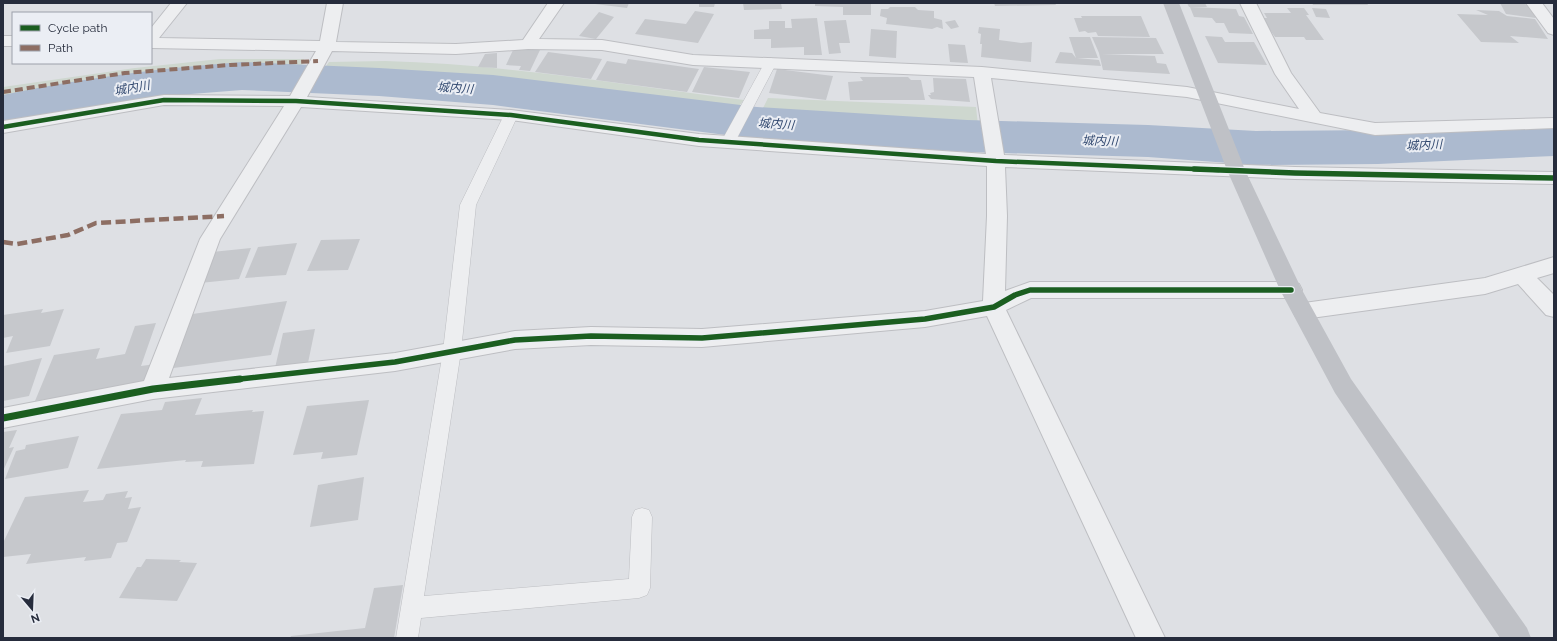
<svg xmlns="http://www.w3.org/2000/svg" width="1557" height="641" viewBox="0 0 1557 641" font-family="Raleway,'Noto Sans JP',sans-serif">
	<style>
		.green { fill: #ced7cf }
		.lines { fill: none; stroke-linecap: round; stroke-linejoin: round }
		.river { fill: #acbacf; fill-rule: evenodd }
		.building { fill: #c6c8cc }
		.lane-casing { stroke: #bdbec2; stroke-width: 1 }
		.street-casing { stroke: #bdbec2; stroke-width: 2 }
		.lane { fill: #edeef0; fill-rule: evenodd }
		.street { fill: #edeef0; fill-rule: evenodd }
		.secondary { fill: #bfc1c6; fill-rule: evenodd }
		.quiet-far1 { stroke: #8d6e63; stroke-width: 4; stroke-dasharray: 8 4; stroke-linecap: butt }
		.quiet { stroke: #8d6e63; stroke-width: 4.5; stroke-dasharray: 10 4.5; stroke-linecap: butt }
		.cycleway-far2-casing { stroke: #ebeef4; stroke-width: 6 }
		.cycleway-far1-casing { stroke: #ebeef4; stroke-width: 8 }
		.cycleway-casing { stroke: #ebeef4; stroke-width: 10 }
		.cycleway-far2 { stroke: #1b5e20; stroke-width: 4.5 }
		.cycleway-far1 { stroke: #1b5e20; stroke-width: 5.5 }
		.cycleway { stroke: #1b5e20; stroke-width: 7 }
		.labels { text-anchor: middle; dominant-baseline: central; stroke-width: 4; stroke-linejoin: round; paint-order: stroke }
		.water-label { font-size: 12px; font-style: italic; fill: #31486f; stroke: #ebeef4 }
	</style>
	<rect width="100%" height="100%" fill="#dee0e4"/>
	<!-- green -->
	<path class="green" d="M220,59H304L300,72L221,74L146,82L3,105V87L135,68Z
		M385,61C505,64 625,85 744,100L735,111L569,90L421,76L321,73L329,62Z
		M768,98L976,107L978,125L760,114Z"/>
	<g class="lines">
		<!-- river -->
		<path class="river" d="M242,62L379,68L493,75L757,107L967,120L1148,125L1256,131L1378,130L1554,124V156L1378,164L1256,165L1148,157L967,152L757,139L493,105L379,96L242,90L166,96L44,116L3,125V95C82,78 162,68 242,62Z"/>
	</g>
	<!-- building -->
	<path class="building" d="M587,3H629L627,8Z
		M699,3H715L714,7H699Z
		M743,3H781L782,9L744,10Z
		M815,3H871V15H843V7L815,6Z
		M994,3H1055L1056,5L995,6Z
		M1187,3H1205L1207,7H1189Z
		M1312,3H1367L1368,5H1313Z
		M1500,3H1522L1528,5L1536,18L1506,14Z
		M890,7H915L918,10L934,11V18L942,20L943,29L937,27L932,29L886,24L887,18L880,16L881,9H888Z
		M1190,7L1236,9L1239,16L1244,17L1253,34L1229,33L1224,23H1216L1212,18L1194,17Z
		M1287,8H1304L1309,15H1306L1324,40H1306L1304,37H1275L1262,18H1267L1264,13H1291Z
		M1312,8L1326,9L1330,18L1316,17Z
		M1476,10L1499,11L1507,16L1535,19L1548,39L1510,36L1519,43L1481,42L1457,14L1488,15Z
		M695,11L714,14L698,43L635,34L645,19L686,24Z
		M599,12L614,17L596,39L579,36Z
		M1081,16H1141L1150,37L1098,36L1096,32L1088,33L1085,31L1079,32L1074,18H1082Z
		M817,18L822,55H804V47L771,48V39H754V30L769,29V21H785V28H792L791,19Z
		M846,20L850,43H839L841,53L829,54L824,21Z
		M955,20L959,27L951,29L945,22Z
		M979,27L1000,29L999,40L1021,43L1032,42L1031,62L981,57L982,44H980L981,34L978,33Z
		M871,29L897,31L896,58L869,56Z
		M1205,36L1222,37L1225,42H1254L1267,65L1218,63Z
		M1069,37H1090L1098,58H1077L1099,60L1101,66L1055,63L1060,52L1072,53L1076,58Z
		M1092,37L1156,38L1164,54H1102L1155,56L1157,63L1166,64L1170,74L1103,70L1099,53Z
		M948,44L965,45L968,63L950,62Z
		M514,48L540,50L530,71L519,70L521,66L506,65Z
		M548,52L602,59L591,79L535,72Z
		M497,53V68L478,67L485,54Z
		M628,59L699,69L687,92L596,80L607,61L626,64Z
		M704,67L750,72L739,98L692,92Z
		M777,69L833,76L826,100L769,93Z
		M860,77H908L911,80H921L925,100H850L848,82L863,81Z
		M933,78L966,79L970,102L931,99L928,95H931L930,93L934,92Z
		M360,239L348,270L307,271L321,240Z
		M297,243L286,275L245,278L258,247Z
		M251,248L239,279L200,283L212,252Z
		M287,301L271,355L166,369L185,315Z
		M43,309L41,313L64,309L50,346L6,353L13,336L3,338V315Z
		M156,323L141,366L156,364L150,383L35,401L54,355L100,348L96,359L125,354L135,326Z
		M315,329L308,363L275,368L283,333Z
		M42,358L29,396L3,401V366Z
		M202,398L195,415L253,410L252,412L264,411L254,464L201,467L203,461L185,462L186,460L97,469L121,414L162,410L165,402Z
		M369,400L357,455L321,459L323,452L293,455L307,406Z
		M17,430L9,448L14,447L3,471V432Z
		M79,436L68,468L5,479L16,451L25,449L26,445Z
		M364,477L358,520L310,527L318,485Z
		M89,490L83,502L103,500L106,494L128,491L125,498L132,497L128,509L141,507L127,542L117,543L111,558L84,561L86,557L26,564L31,554L3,557V543L25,497Z
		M146,559L181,560L179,562L197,563L177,601L119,598L137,567H141Z
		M403,585L394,638H290L291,636L365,628L374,588Z"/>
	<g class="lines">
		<defs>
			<path id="lane" d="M771,58L777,62L735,142L733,145H723L721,142L765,62Z
				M511,111L516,112L518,115L476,205L461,351L424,596L629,579L632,517L635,510L642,508L649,510L652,517L650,588L647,595L639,598L421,618L418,638H396L443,351L460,205L504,115L506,112Z"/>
			<path id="street" d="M171,3H187L159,38L320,41L327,3H343L336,42L456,44L523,40L548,3H564L539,39L602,40L693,55L982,67L1187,87L1299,109L1275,74L1240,3H1256L1291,73L1320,113L1375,123L1554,118V128L1375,135L1187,97L991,78L1004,155L1295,167L1554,172V184L1295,179L1005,167L1007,216L1005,291L1030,282H1291L1299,284L1302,290L1299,296L1291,298H1031L1006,310L1165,638H1136L987,316L925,327L702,347L591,345L515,349L395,371L153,399L3,428V408L144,381L200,239L284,106L164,105L3,133V121L164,95L290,96L316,51L151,48V28ZM528,49L602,50L693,65L974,77L986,154L699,134L511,110L307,97L332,51L456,54ZM301,107L511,120L699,146L987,166V216L983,301L925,311L702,329L591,327L515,331L395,353L169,378L220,239Z
				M1526,3H1542L1554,19V35L1548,33Z
				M3,36H13V46H3Z
				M1554,257V273L1537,278L1554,295V317L1546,315L1518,284L1485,294L1304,319L1296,317L1293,311L1296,305L1304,303L1485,278Z"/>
		</defs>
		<!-- lane casing -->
		<use href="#lane" class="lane-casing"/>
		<!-- street casing -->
		<use href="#street" class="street-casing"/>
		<!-- lane -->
		<use href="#lane" class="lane"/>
		<!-- street -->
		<use href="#street" class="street"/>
		<!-- secondary -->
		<path class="secondary" d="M1163,3H1179L1245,170L1302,290L1351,379L1527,628L1531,638H1500L1335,393L1280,290L1227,170Z"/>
		<!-- quiet-far1 -->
		<path class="quiet-far1" d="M3,92L125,73L230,65L318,61"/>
		<!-- quiet -->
		<path class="quiet" d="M3,242L17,244L68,235L96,223L224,216"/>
		<defs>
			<path id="cycleway-far2" d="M3,127L164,100L296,101L511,115L699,140L996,161L1219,170"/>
			<path id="cycleway-far1" d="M1194,169L1295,173L1554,178
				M231,380L395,362L515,340L591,336L702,338L925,319L994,307L1015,295L1030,290H1291"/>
			<path id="cycleway" d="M3,418L153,389L240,379"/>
		</defs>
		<!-- cycleway-far2 casing -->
		<use href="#cycleway-far2" class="cycleway-far2-casing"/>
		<!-- cycleway-far1 casing -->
		<use href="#cycleway-far1" class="cycleway-far1-casing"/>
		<!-- cycleway casing -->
		<use href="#cycleway" class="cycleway-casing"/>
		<!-- cycleway-far2 -->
		<use href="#cycleway-far2" class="cycleway-far2"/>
		<!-- cycleway-far1 -->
		<use href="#cycleway-far1" class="cycleway-far1"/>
		<!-- cycleway -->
		<use href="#cycleway" class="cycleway"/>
	</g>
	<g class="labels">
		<!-- water labels -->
		<g class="water-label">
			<text transform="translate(132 88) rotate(-10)">城内川</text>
			<text transform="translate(455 88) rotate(4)">城内川</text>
			<text transform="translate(776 124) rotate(4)">城内川</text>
			<text transform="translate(1100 141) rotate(2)">城内川</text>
			<text transform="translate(1424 145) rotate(-2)">城内川</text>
		</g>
	</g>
	<!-- border -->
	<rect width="1557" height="641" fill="none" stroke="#262c3c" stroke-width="8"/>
	<!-- legend -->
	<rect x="12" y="12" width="140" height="52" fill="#ebeef4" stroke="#9ca0aa"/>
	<rect x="20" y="25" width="20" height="6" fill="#1b5e20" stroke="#9ca0aa"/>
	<text x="48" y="32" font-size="12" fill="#262c3c">Cycle path</text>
	<rect x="20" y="45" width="20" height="6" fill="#8d6e63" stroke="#9ca0aa"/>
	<text x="48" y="52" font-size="12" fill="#262c3c">Path</text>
	<!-- north arrow -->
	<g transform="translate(32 609) rotate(161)" stroke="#ebeef4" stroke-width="3" paint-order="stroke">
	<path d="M0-3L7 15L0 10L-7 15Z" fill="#262c3c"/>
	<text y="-6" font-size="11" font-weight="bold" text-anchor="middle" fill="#262c3c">N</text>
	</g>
</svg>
